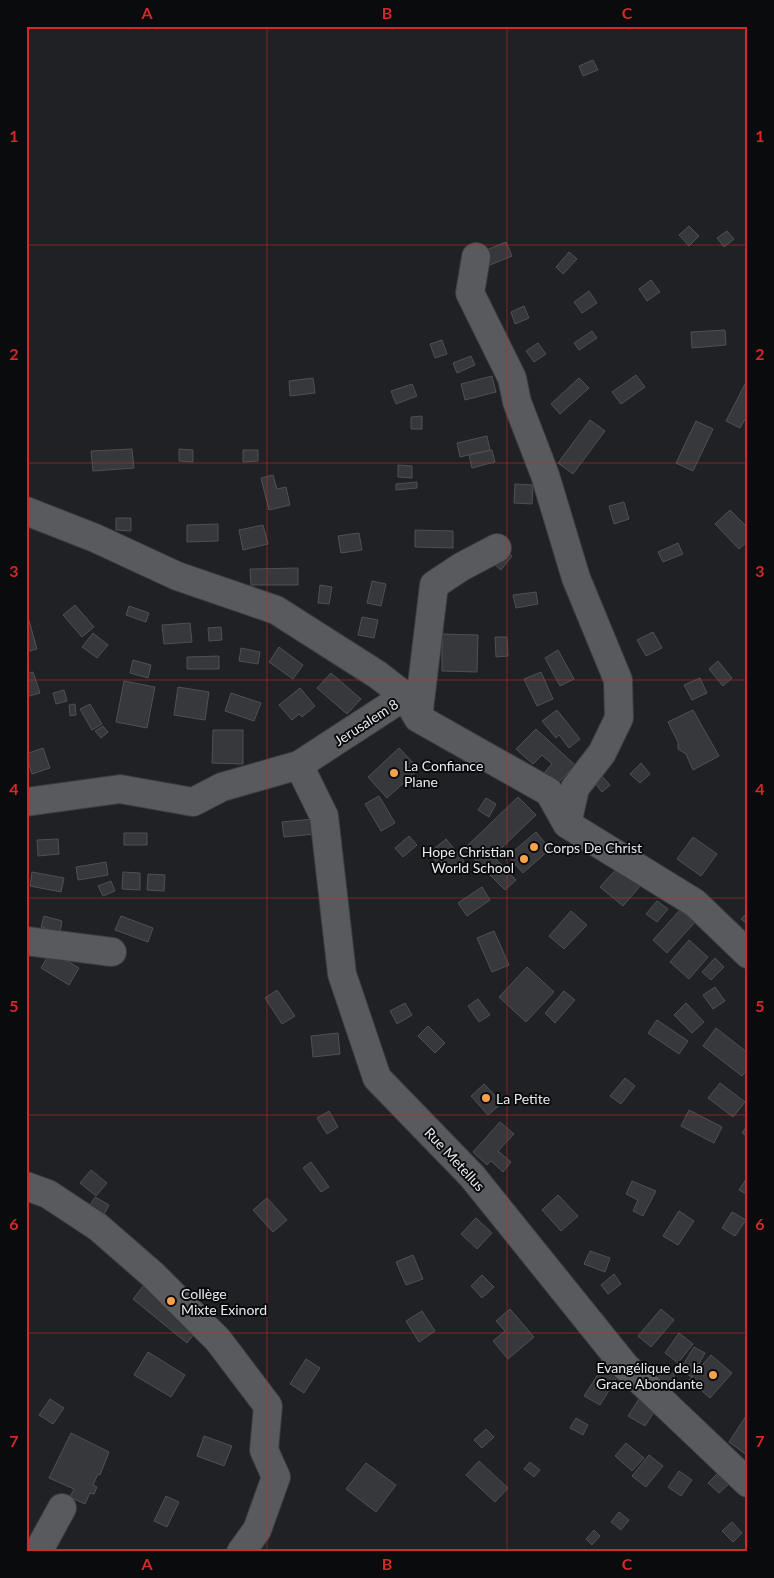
<svg xmlns="http://www.w3.org/2000/svg" width="774" height="1578" viewBox="0 0 774 1578" font-family="Lato,sans-serif">
	<style>
		.building { fill: #37383c; stroke: #4f5054 }
		.lines { fill: none; stroke-linecap: round; stroke-linejoin: round }
		.minor-casing { stroke: #3b3c3f; stroke-width: 30 }
		.minor { stroke: #585a5d; stroke-width: 28 }
		.grid { fill: none; stroke: #d62828; stroke-width: 1; stroke-opacity: 0.55 }
		.poi-dot { fill: #f9a04c; stroke: #0a0b0c; stroke-width: 2 }
		.labels { text-anchor: middle; dominant-baseline: central; stroke-width: 4; stroke-linejoin: round; paint-order: stroke }
		.street-label { font-size: 14px; fill: #e8e9eb; stroke: #0a0b0c }
		.poi-label { font-size: 14px; fill: #e8e9eb; stroke: #0a0b0c; text-anchor: start }
		.neatline { fill: none; stroke: #d62828; stroke-width: 2 }
		.grid-label { font-size: 16px; text-anchor: middle; font-weight: bold; fill: #d62828 }
	</style>
	<rect width="100%" height="100%" fill="#202124"/>
	<!-- building -->
	<path class="building" d="M593,60L598,70L583,76L579,66Z
		M689,226L699,236L689,246L679,235Z
		M727,231L734,239L724,247L717,238Z
		M506,242L512,256L490,265L484,251Z
		M569,252L577,259L563,274L556,267Z
		M651,280L660,292L647,301L639,289Z
		M589,291L597,303L582,313L574,302Z
		M524,306L529,318L515,324L511,312Z
		M725,330L726,345L692,348L691,332Z
		M592,331L597,338L579,350L574,343Z
		M442,340L447,354L435,358L430,344Z
		M538,343L546,354L534,362L526,351Z
		M471,356L475,365L457,373L453,363Z
		M636,375L645,387L621,404L612,392Z
		M492,376L496,392L465,400L461,384Z
		M313,378L315,393L290,396L289,381Z
		M579,378L589,388L560,414L551,404Z
		M412,384L417,396L396,404L391,391Z
		M745,384L748,385V414L740,428L726,421Z
		M422,416V429H411V417Z
		M590,420L605,431L573,474L558,463Z
		M696,421L713,429L693,471L676,463Z
		M487,436L490,450L460,457L457,443Z
		M132,449L134,468L93,471L91,451Z
		M179,449L193,450V462L179,461Z
		M243,450H258V461L243,462Z
		M492,450L495,462L472,468L469,455Z
		M398,465L412,466V478L398,477Z
		M273,475L277,489L286,487L290,505L269,510L261,478Z
		M417,482V488L396,490V484Z
		M515,484L533,485L532,504L514,503Z
		M624,502L629,519L614,524L609,506Z
		M730,510L748,528V541L739,549L715,524Z
		M116,518H131V531L116,530Z
		M218,524V541L187,542V525Z
		M263,525L268,544L243,550L239,530Z
		M415,530L453,531V548L415,547Z
		M359,533L362,550L341,553L338,536Z
		M678,543L683,554L663,562L658,552Z
		M506,551L512,556L501,570L495,565Z
		M298,568V585H251L250,569Z
		M372,581L386,584L381,606L367,603Z
		M320,585L332,587L329,604L318,603Z
		M536,592L538,604L516,608L513,595Z
		M75,605L94,627L82,637L63,615Z
		M129,606L149,613L146,622L126,615Z
		M28,617L37,649L26,652V618Z
		M362,617L378,620L374,638L358,635Z
		M190,623L192,642L164,644L162,625Z
		M221,627L222,640L209,641L208,628Z
		M653,632L662,648L646,656L637,640Z
		M93,633L108,645L97,658L82,647Z
		M442,634L478,635L477,672L442,671Z
		M495,637H507L508,656L496,657Z
		M279,647L303,665L293,679L269,662Z
		M241,648L260,652L258,664L239,661Z
		M558,650L574,679L560,686L545,658Z
		M219,656V669H187V657Z
		M133,660L151,665L148,678L130,673Z
		M718,661L732,678L723,686L709,669Z
		M33,672L40,693L26,697V674Z
		M541,672L553,699L537,706L524,679Z
		M331,673L361,699L347,714L317,688Z
		M700,678L707,693L692,700L684,685Z
		M124,681L155,687L147,728L116,722Z
		M178,687L209,692L205,720L174,715Z
		M300,688L315,706L302,717L299,714L292,720L279,705Z
		M64,690L67,701L56,704L53,693Z
		M231,693L261,703L254,721L225,711Z
		M75,704L76,715L70,716L69,705Z
		M90,704L102,724L92,730L80,709Z
		M557,710L580,739L569,748L559,735L556,738L542,721Z
		M693,710L719,756L693,770L686,754L678,749V742L668,722Z
		M103,726L108,732L101,738L95,731Z
		M536,729L575,765L556,785L544,773L552,764L542,755L533,764L516,749Z
		M213,730H243V764L212,763Z
		M43,748L50,768L32,774L26,754Z
		M399,748L419,769L387,798L368,777Z
		M641,763L650,774L640,783L630,774Z
		M602,776L610,785L602,792L594,782Z
		M379,796L395,823L381,831L365,804Z
		M518,797L536,815L493,856L516,880L505,890L464,849Z
		M486,798L496,804L489,817L478,810Z
		M313,819L315,834L284,837L282,822Z
		M536,832L550,849L523,873L508,856Z
		M124,833H147V845H124Z
		M409,836L417,845L403,857L395,848Z
		M693,837L717,854L701,876L677,859Z
		M58,839L59,854L38,856L37,840Z
		M446,839L464,861L448,875L429,853Z
		M106,862L108,875L78,880L76,867Z
		M620,865L642,884L623,906L600,887Z
		M32,872L64,878L61,892L30,886Z
		M123,872L140,873V890L122,889Z
		M148,874L165,875L164,891L147,890Z
		M111,881L115,891L103,896L98,886Z
		M482,887L490,900L467,916L458,903Z
		M657,901L668,909L657,922L646,914Z
		M680,910L695,922L667,953L653,940Z
		M571,911L587,925L564,949L549,936Z
		M748,912V925L741,919Z
		M44,916L62,921L60,932L41,927Z
		M121,916L153,928L148,942L115,930Z
		M494,931L509,965L492,972L477,938Z
		M689,940L708,957L689,979L670,962Z
		M51,951L79,968L69,985L41,968Z
		M715,958L724,967L711,980L702,972Z
		M527,967L554,992L526,1022L499,997Z
		M715,987L725,1001L713,1009L703,995Z
		M277,990L295,1016L282,1024L265,998Z
		M564,991L575,1000L555,1023L545,1013Z
		M478,999L490,1015L479,1022L468,1006Z
		M405,1003L412,1015L397,1024L390,1011Z
		M686,1003L704,1022L692,1033L674,1015Z
		M657,1020L688,1041L679,1054L648,1033Z
		M428,1026L445,1043L435,1053L418,1036Z
		M716,1028L748,1053V1069L742,1076L703,1046Z
		M338,1033L340,1054L313,1057L311,1036Z
		M625,1078L635,1086L621,1104L610,1096Z
		M720,1083L745,1102L733,1117L708,1098Z
		M484,1084L502,1103L488,1115L471,1096Z
		M689,1110L722,1127L714,1143L681,1126Z
		M329,1111L338,1127L327,1134L317,1118Z
		M500,1122L514,1134L498,1151L511,1162L503,1172L491,1161L487,1165L473,1152Z
		M748,1124V1137L742,1133Z
		M311,1162L329,1187L321,1192L303,1168Z
		M91,1170L107,1183L96,1196L80,1183Z
		M748,1176V1195L739,1190Z
		M632,1181L656,1191L643,1216L633,1211L638,1200L626,1194Z
		M558,1195L578,1216L561,1231L542,1210Z
		M95,1197L109,1205L103,1216L89,1207Z
		M267,1198L287,1220L273,1232L253,1210Z
		M679,1211L694,1221L678,1245L663,1236Z
		M732,1212L746,1220L735,1236L722,1228Z
		M476,1218L492,1233L477,1249L461,1234Z
		M590,1251L610,1258L605,1272L584,1264Z
		M413,1255L423,1279L406,1285L396,1262Z
		M614,1274L621,1284L608,1294L601,1285Z
		M482,1275L494,1287L482,1298L471,1286Z
		M144,1285L198,1329L187,1343L133,1299Z
		M510,1309L534,1337L508,1359L493,1341L505,1331L496,1321Z
		M661,1309L674,1320L651,1347L638,1336Z
		M422,1311L435,1331L419,1342L406,1321Z
		M679,1333L693,1344L678,1363L665,1353Z
		M694,1347L705,1353L692,1377L680,1370Z
		M148,1352L185,1375L171,1397L134,1375Z
		M711,1355L732,1373L710,1398L689,1380Z
		M306,1359L320,1368L304,1393L290,1384Z
		M604,1365L619,1374L600,1405L584,1396Z
		M659,1373H674V1390H659Z
		M50,1399L64,1408L53,1424L39,1415Z
		M639,1399L656,1409L645,1426L628,1416Z
		M748,1413V1456L729,1442Z
		M576,1418L588,1425L583,1435L570,1428Z
		M486,1429L494,1437L482,1448L474,1440Z
		M71,1433L109,1452L100,1475L98,1474L93,1485L97,1487L94,1494L90,1493L85,1504L70,1497L74,1489L49,1478Z
		M204,1436L232,1446L224,1466L197,1456Z
		M626,1443L644,1458L632,1471L615,1456Z
		M649,1455L663,1466L646,1487L632,1476Z
		M479,1461L508,1488L495,1502L466,1475Z
		M530,1462L540,1470L534,1477L524,1469Z
		M366,1463L396,1485L376,1512L346,1489Z
		M679,1471L692,1480L681,1496L668,1487Z
		M720,1471L731,1482L719,1493L708,1483Z
		M166,1496L179,1502L167,1527L154,1521Z
		M619,1512L629,1520L621,1530L611,1522Z
		M732,1522L742,1533L733,1542L722,1531Z
		M594,1530L600,1536L592,1545L586,1539Z"/>
	<g class="lines">
		<defs>
			<path id="minor" d="M476,257L470,293L512,378L517,402L545,475L576,578L618,680L619,718L602,753L575,788L567,824
				M26,511L95,538L177,576L276,610L378,675L405,696
				M418,718L434,585L461,567L497,548
				M299,765L324,816L342,974L377,1078L472,1176L625,1366L748,1483
				M26,802L120,789L193,802L222,787L299,765L405,696L418,718L549,792L567,824L695,903L748,954
				M26,941L112,952
				M26,1186L48,1194L98,1227L152,1274L218,1340L268,1406L264,1450L276,1477L257,1530L241,1552
				M40,1548L62,1508"/>
		</defs>
		<!-- minor casing -->
		<use href="#minor" class="minor-casing"/>
		<!-- minor -->
		<use href="#minor" class="minor"/>
	</g>
	<!-- grid -->
	<path class="grid" d="M267,26V1552M507,26V1552M26,245H748M26,463H748M26,680H748M26,898H748M26,1115H748M26,1333H748"/>
	<!-- markers -->
	<g class="poi-dot">
		<circle cx="394" cy="773" r="5"/>
		<circle cx="534" cy="847" r="5"/>
		<circle cx="524" cy="859" r="5"/>
		<circle cx="486" cy="1098" r="5"/>
		<circle cx="171" cy="1301" r="5"/>
		<circle cx="713" cy="1375" r="5"/>
	</g>
	<g class="labels">
		<!-- street labels -->
		<g class="street-label">
			<text transform="translate(366 722) rotate(-33)">Jerusalem 8</text>
			<text transform="translate(455 1159) rotate(47)">Rue Metellus</text>
		</g>
		<!-- poi labels -->
		<g class="poi-label">
			<text x="404" y="765">La Confiance<tspan x="404" dy="16">Plane</tspan></text>
			<text x="544" y="847">Corps De Christ</text>
			<text x="514" y="851" text-anchor="end">Hope Christian<tspan x="514" dy="16">World School</tspan></text>
			<text x="496" y="1098">La Petite</text>
			<text x="181" y="1293">Collège<tspan x="181" dy="16">Mixte Exinord</tspan></text>
			<text x="703" y="1367" text-anchor="end">Evangélique de la<tspan x="703" dy="16">Grace Abondante</tspan></text>
		</g>
	</g>
	<!-- border -->
	<rect width="774" height="1578" fill="none" stroke="#0a0b0c" stroke-width="55"/>
	<rect x="28" y="28" width="718" height="1522" class="neatline"/>
	<g class="grid-label">
		<text x="147" y="19">A</text>
		<text x="387" y="19">B</text>
		<text x="627" y="19">C</text>
		<text x="14" y="142">1</text>
		<text x="760" y="142">1</text>
		<text x="14" y="360">2</text>
		<text x="760" y="360">2</text>
		<text x="14" y="577">3</text>
		<text x="760" y="577">3</text>
		<text x="14" y="795">4</text>
		<text x="760" y="795">4</text>
		<text x="14" y="1012">5</text>
		<text x="760" y="1012">5</text>
		<text x="14" y="1230">6</text>
		<text x="760" y="1230">6</text>
		<text x="14" y="1447">7</text>
		<text x="760" y="1447">7</text>
		<text x="147" y="1570">A</text>
		<text x="387" y="1570">B</text>
		<text x="627" y="1570">C</text>
	</g>
</svg>
